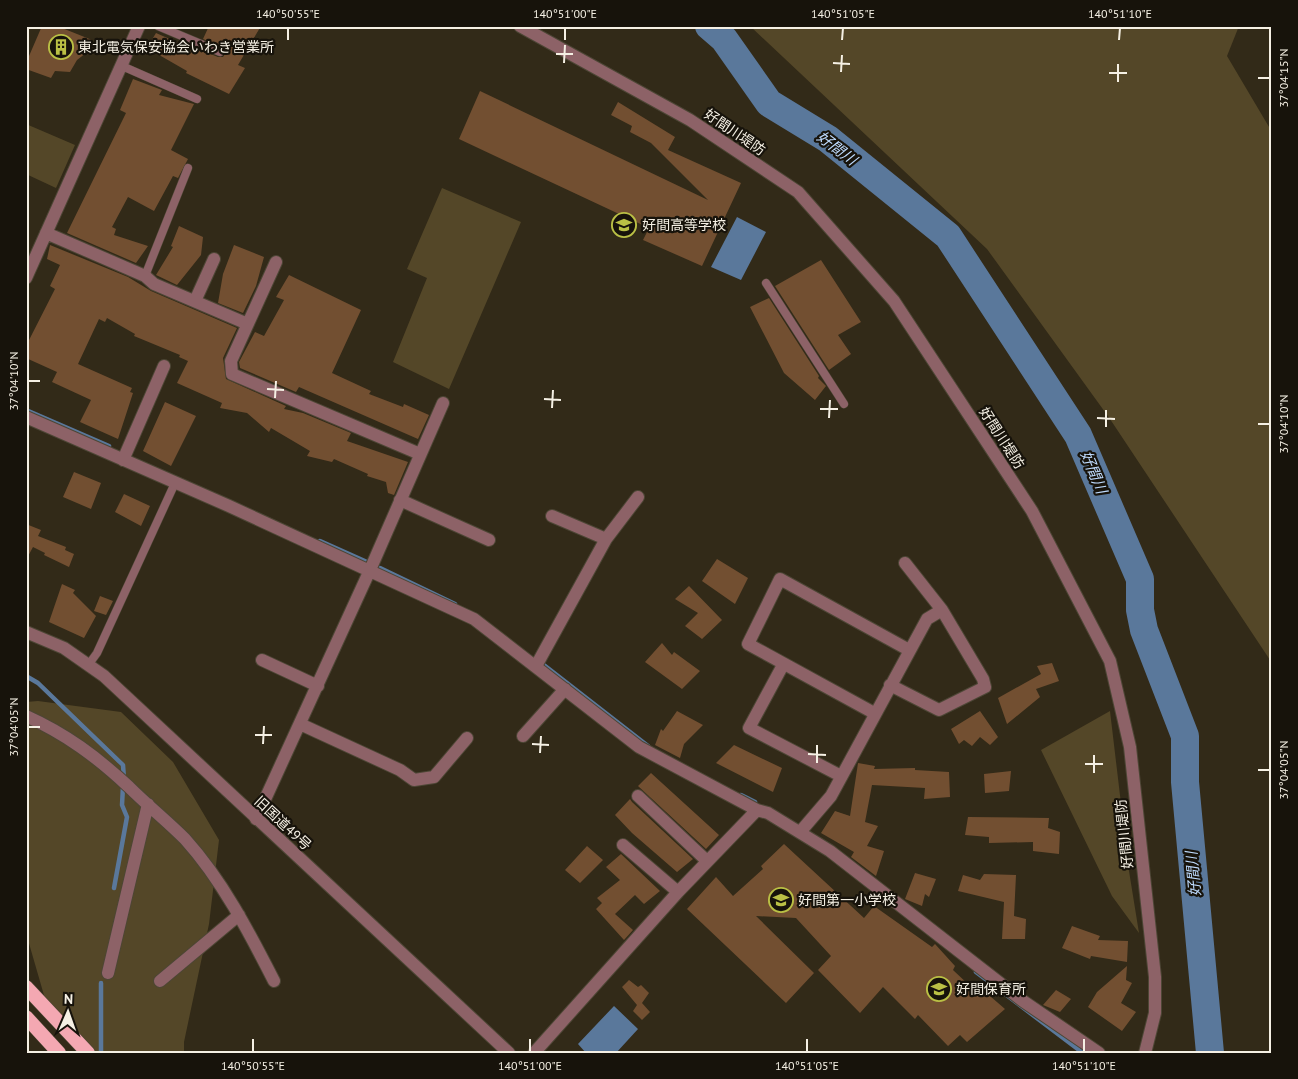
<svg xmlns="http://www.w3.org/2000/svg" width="1298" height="1079" viewBox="0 0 1298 1079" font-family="'PT Sans','Noto Sans JP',sans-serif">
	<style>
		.green { fill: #544728 }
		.water { fill: #5a789b }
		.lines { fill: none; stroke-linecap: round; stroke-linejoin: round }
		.stream { stroke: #5a789b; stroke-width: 4.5 }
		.river { stroke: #5a789b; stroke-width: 28 }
		.building { fill: #724f31 }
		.service-casing { stroke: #4d4635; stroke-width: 9 }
		.minor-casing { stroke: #4d4635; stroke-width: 14 }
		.tertiary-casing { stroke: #4d4635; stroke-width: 14 }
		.trunk-casing { stroke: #4d4635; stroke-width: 15 }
		.service { stroke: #8d6267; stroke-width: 8 }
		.minor { stroke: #8d6267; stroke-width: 12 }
		.tertiary { stroke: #8d6267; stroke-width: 12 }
		.trunk { stroke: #f4a8b2; stroke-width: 14 }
		.ticks { fill: none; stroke: #f5f0e4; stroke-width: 2 }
		.labels { text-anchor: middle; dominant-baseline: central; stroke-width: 4.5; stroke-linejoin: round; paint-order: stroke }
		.poi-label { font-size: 14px; fill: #f5f0e4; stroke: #17130b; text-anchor: start }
		.street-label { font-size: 14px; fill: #f5f0e4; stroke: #17130b }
		.water-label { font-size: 15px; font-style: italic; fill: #bedbfe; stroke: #17130b }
		.neatline { fill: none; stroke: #f5f0e4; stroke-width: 2 }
		.ticks-label { font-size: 12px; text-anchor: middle; fill: #f5f0e4 }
	</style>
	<rect width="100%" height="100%" fill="#322a18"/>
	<!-- green -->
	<path class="green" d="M750,26H1239L1227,56L1272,132V663L1110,419L987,249Z
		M26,124L75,145L56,188L26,174Z
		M442,188L521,222L449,389L393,362L427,278L407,269Z
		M38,701L121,712L173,762L219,840L209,924L184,1042V1053H80L50,1016L26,933V702Z
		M1110,711L1129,871L1139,933L1112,896L1041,750Z"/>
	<!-- water -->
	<path class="water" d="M737,217L766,232L741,280L711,267Z
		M614,1006L638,1029L616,1053H586L578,1044Z"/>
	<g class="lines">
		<!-- stream -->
		<path class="stream" d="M26,410L109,446
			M320,541L367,562
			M380,568L455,604
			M540,662L648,746
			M26,676L38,683L123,765L124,779
			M741,795L755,802
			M114,888L127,817L122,805L123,786
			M976,972L1083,1053
			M101,1053V983"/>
		<!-- river -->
		<path class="river" d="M709,26L724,39L769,103L828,139L948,236L1078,435L1140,579V610L1144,630L1185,736V782L1210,1053"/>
	</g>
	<!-- building -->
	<path class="building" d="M42,26H57L92,40L86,53L77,60L70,72L55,71L51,78L26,69V63Z
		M209,26H261L238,65L245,68L229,94L186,73L187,71L147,48L156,33L197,51L198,49L218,57H223L225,54L224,48L203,39Z
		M133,79L162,90L159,95L194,104L171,150L188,159L178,178L173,176L154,211L128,197L112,227L116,229L114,235L148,246L136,263L67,233L126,113L120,110Z
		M480,91L708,200L651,143L630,132L632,126L611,115L618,102L675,137L668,150L741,183L702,266L643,240L649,228L459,139Z
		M179,226L203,237L201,255L177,285L156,275L173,247L171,246Z
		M50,245L128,277L151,291L237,328L223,358L226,379L286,406L284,409L303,413L351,433L347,441L408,462L394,495L388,493L386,482L367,476L368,474L334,459L332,462L307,456L310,451L271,428L269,432L247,413L220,408L222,403L177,383L188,361L179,357L180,355L134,336L135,334L107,318L105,322L99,319L78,364L132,388L130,392L133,393L118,439L80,422L91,400L52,382L57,372L26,358V346L55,289L50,286L60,265L47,259Z
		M234,245L264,257L256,286L243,313L218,303L223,274Z
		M821,260L861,322L838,335L851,354L829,370L775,286Z
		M289,275L361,310L332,373L371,391L369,394L403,407L404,404L429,415L418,439L299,387L296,392L240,368L239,362L255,332L264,336L284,300L276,297Z
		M769,298L819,376L818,378L826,386L815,400L784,373L750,307Z
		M165,402L196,416L171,466L143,451Z
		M74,472L101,483L91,509L63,497Z
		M124,494L150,506L141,526L115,512Z
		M26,524L41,530L38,536L66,547L65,550L74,554L69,567L44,555L45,553L33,547L26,560Z
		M717,559L748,578L735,604L702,581Z
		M62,584L75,590L73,593L96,616L84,638L49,622Z
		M689,586L722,620L702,639L685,626L698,613L675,599Z
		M100,596L113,601L106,615L94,611Z
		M662,643L672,655L674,652L700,671L682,689L645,662Z
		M1052,663L1059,681L1036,689L1040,697L1007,724L998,698L1041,674L1037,666Z
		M677,711L703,725L684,744L680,758L655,745L661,729L663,731Z
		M980,711L998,737L990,745L980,737L972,746L964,740L959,744L951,729Z
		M734,745L782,768L773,792L716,763Z
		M858,763L875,766L874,769L915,768V770L949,772L950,797L924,799L925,788L872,785L865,822L878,826L867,846L884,851L876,876L851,857L854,852L821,833L835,811L850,816Z
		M1011,771L1009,791L985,793L984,774Z
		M651,773L719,835L706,849L638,786Z
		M630,799L632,802L693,859L677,872L632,833L615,815Z
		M968,817L1049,818L1048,828L1060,832L1059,854L1033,851V842L989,843V837L965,835Z
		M784,844L864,918L874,906L932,947L935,944L955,966L953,970L970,986L975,983L1005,1009L967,1042L960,1035L948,1046L918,1015L915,1019L883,987L860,1013L818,970L831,956L796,918L756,916L814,973L786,1003L687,909L716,877L733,896L763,869L761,866Z
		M587,846L603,860L580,883L565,870Z
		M621,854L660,891L644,904L635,895L615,914L633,930L624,940L596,909L602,903L606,907L597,898L620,880L606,867Z
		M915,873L936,879L929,897L925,894L922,906L905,899Z
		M984,874L1016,875L1014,916L1026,919L1025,939H1002L1004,902L958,891L963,875L980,880Z
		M1072,926L1100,936L1098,940L1128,941L1127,962L1091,956L1090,959L1062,948Z
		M1127,966L1126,980L1132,983L1121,1003L1136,1012L1122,1031L1088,1007L1097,992Z
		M629,980L638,987L641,985L649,993L642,1003L650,1012L642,1020L633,1011L637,1005L622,987Z
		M1056,990L1071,999L1060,1012L1043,1005Z"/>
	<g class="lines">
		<defs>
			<path id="service" d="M158,26L220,52
				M122,66L197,99
				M145,276L188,168
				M766,283L844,404
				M89,664L97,653L175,483"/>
			<path id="minor" d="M520,26L690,120L798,192L894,301L1032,511L1110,661L1130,747L1155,977V1013L1145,1053
				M46,233L145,276L154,284L243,322
				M276,262L231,361L232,374L420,454
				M26,278L139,26
				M195,301L214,259
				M26,417L229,506L474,619L639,747L757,810L768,813L830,851L1023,1001L1099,1053
				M123,460L164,366
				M400,500L489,540
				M552,516L606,539
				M262,660L318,686
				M783,665L749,728L841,776
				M536,666L606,539L638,497
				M890,685L939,710L985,687L983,679L942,610L905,563
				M874,713L748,644L780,579L909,650
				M26,716C66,734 97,757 129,787C147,805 167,821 185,839C222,880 249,932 274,981
				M300,724L400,770L414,780L434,777L467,738
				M523,736L565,689
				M638,796L707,861
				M256,819L370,570L443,403
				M801,831L831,796L927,619L942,610
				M623,845L678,892
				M108,973L148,804
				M160,981L239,915
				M534,1053L678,892L757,810"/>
			<path id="tertiary" d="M26,632L64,648L104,676L509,1053"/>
			<path id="trunk" d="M26,987L88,1053
				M26,1017L59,1053"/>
		</defs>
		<!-- service casing -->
		<use href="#service" class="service-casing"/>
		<!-- minor casing -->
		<use href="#minor" class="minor-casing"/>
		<!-- tertiary casing -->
		<use href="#tertiary" class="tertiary-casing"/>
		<!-- trunk casing -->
		<use href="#trunk" class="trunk-casing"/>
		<!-- service -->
		<use href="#service" class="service"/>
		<!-- minor -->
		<use href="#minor" class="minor"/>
		<!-- tertiary -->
		<use href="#tertiary" class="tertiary"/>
		<!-- trunk -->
		<use href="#trunk" class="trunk"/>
	</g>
	<!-- ticks -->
	<path class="ticks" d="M288,40V28M565,40V28M842,40L843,28M1119,40L1120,28M556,54H573M564,63L565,45M833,63L850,64M841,72L842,55M1109,73H1127M1258,78H1270M1118,82V64M28,381H40M267,389L284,390M275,398L276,381M544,399L561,400M552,408L553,390M820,409H838M829,418L830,400M1097,418L1115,419M1258,424H1270M1106,427V410M28,727H40M255,735H272M263,744L264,726M532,744L549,745M540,753L541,736M808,754L826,755M817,763V745M1085,764H1103M1258,770H1270M1094,773V755M253,1052V1039M530,1052V1039M807,1052V1039M1084,1052V1039"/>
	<!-- icons -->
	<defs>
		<symbol id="building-ring" viewBox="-11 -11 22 22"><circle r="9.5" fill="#17130b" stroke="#bac045" stroke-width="1.5"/><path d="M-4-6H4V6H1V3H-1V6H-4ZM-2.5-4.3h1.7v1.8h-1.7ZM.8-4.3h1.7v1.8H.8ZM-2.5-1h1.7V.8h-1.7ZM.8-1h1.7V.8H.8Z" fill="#bac045"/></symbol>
		<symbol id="school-ring" viewBox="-11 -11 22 22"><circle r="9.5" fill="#17130b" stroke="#bac045" stroke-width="1.5"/><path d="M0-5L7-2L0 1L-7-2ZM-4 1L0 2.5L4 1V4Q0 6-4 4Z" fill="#bac045"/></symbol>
	</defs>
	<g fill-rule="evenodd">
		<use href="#building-ring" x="47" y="33" width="28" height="28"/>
		<use href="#school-ring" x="610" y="211" width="28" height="28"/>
		<use href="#school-ring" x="767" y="886" width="28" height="28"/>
		<use href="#school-ring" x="925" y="975" width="28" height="28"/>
	</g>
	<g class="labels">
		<!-- poi labels -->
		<g class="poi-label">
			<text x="78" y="47">東北電気保安協会いわき営業所</text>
			<text x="642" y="225">好間高等学校</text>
			<text x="798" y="900">好間第一小学校</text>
			<text x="956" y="989">好間保育所</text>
		</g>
		<!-- street labels -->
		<g class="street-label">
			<text transform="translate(735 132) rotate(34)">好間川堤防</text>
			<text transform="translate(1002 438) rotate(57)">好間川堤防</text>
			<text transform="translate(283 823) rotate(43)">旧国道49号</text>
			<text transform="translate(1124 834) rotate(-96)">好間川堤防</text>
		</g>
		<!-- water labels -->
		<g class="water-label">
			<text transform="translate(837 148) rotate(37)">好間川</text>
			<text transform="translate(1094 472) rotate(67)">好間川</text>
			<text transform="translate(1193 874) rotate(-95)">好間川</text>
		</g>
	</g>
	<!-- border -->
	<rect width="1298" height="1079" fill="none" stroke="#17130b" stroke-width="55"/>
	<!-- north arrow -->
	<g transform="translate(68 1012) rotate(2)" stroke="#17130b" stroke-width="4" paint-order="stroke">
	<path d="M0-4L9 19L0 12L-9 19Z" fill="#f5f0e4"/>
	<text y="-8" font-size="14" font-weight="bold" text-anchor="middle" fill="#f5f0e4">N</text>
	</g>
	<rect x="28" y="28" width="1242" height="1024" class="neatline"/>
	<g class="ticks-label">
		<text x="288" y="18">140°50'55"E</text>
		<text x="565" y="18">140°51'00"E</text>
		<text x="843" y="18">140°51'05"E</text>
		<text x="1120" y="18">140°51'10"E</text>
		<text transform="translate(1284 78) rotate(-90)" y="4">37°04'15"N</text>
		<text transform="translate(14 381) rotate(-90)" y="4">37°04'10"N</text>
		<text transform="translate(1284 424) rotate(-90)" y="4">37°04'10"N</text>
		<text transform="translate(14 727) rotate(-90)" y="4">37°04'05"N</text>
		<text transform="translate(1284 770) rotate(-90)" y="4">37°04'05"N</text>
		<text x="253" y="1070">140°50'55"E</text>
		<text x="530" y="1070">140°51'00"E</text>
		<text x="807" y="1070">140°51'05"E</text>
		<text x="1084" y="1070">140°51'10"E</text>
	</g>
</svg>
